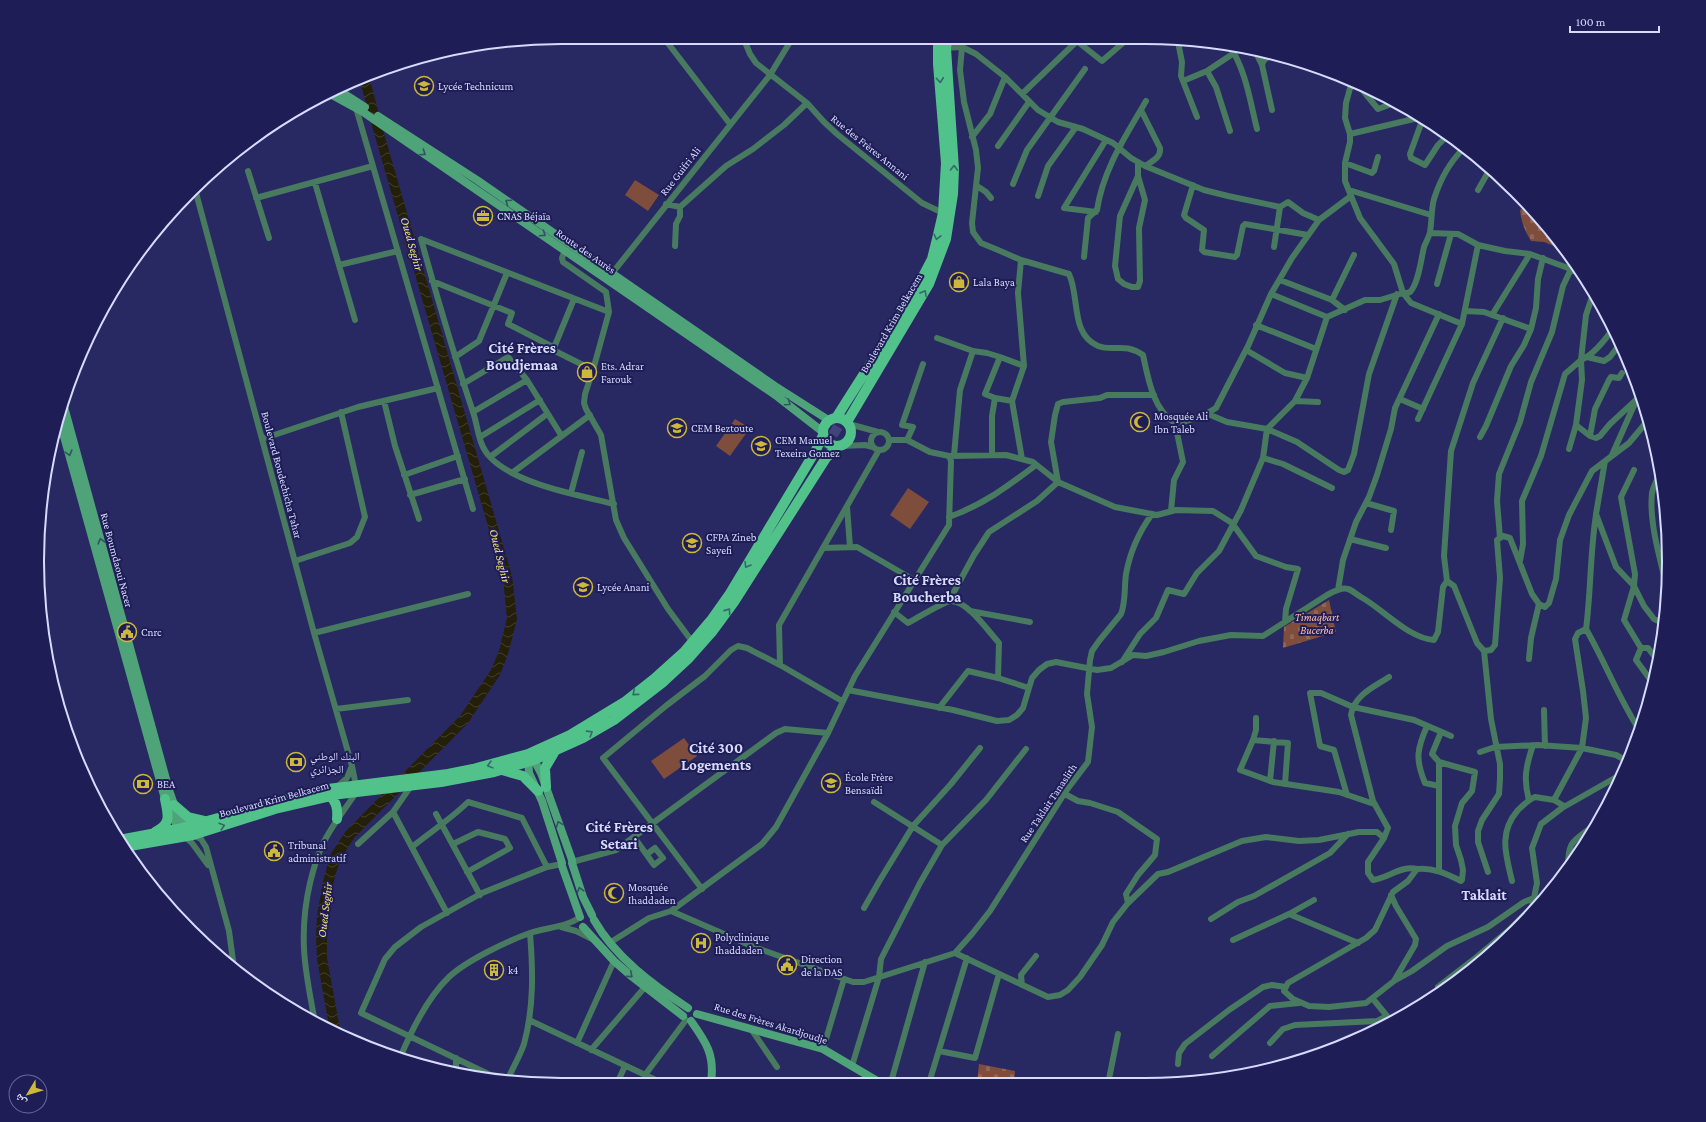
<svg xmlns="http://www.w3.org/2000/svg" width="1706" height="1122" viewBox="0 0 1706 1122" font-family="'Crimson Pro','Noto Naskh Arabic',serif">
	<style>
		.cemetery { fill: url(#cemetery-stones) }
		.pitch { fill: #7e4d3c }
		.water { fill: url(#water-waves) }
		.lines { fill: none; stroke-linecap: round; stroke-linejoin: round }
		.primary-tunnel { stroke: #42437a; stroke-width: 10; stroke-dasharray: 10 5; stroke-linecap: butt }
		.street { stroke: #487a5f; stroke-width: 6 }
		.secondary { stroke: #4fa378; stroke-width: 8 }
		.primary { stroke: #52c28b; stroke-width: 10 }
		.oneway { stroke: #36676e }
		.oneway2 { stroke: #325364 }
		.labels { text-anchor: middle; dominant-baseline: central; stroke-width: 4; stroke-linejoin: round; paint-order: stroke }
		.poi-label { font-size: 11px; fill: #d6dbff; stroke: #1f1d56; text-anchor: start }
		.street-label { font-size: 11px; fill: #d6dbff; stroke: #1f1d56 }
		.park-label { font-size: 11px; font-style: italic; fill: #fcc0ad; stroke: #1f1d56 }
		.water-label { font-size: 12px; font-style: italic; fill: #f2e07a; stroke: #1f1d56 }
		.district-label { font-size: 15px; font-weight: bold; fill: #d6dbff; stroke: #1f1d56 }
		.rim { fill: none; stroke: #d6dbff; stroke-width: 2 }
	</style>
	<defs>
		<pattern id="cemetery-stones" width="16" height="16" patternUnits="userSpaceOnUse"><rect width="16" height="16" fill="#7e4d3c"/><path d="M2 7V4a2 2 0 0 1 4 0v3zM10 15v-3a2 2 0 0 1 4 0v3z" fill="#906659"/></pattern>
		<pattern id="water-waves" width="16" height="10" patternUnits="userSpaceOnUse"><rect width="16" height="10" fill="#241f08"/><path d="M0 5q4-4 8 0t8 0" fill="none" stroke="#433f2d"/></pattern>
	</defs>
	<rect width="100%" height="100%" fill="#282862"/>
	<!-- cemetery -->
	<path class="cemetery" d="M1526,205L1561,242L1566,251L1544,242L1531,241C1525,231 1521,222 1520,210Z
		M1329,600L1336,632L1283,648L1284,627Z
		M979,1064L1015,1071L1014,1083H977Z"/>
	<!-- pitch -->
	<path class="pitch" d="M635,180L659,195L648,211L625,195Z
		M735,419L750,428L730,456L716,446Z
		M908,488L929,502L910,529L890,515Z
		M684,738L697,756L664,779L651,761Z"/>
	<!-- water -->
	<path class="water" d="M369,76L383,130L512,576L517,619L508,654L500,675L468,723L354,838L340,860L333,884L327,917V958L341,1035L330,1031L317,959L316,936L317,916L323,882L330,855L346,831L460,716L491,670L499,651L507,618L503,578L374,133L360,81Z"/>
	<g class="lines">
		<!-- primary-tunnel -->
		<path class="primary-tunnel" d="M825,448L847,412"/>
		<!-- street -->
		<path class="street" d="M667,42L730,124
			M745,42L750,54L756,63L807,103L824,122L837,134L922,203L943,213
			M1078,42L1102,61L1124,42
			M1178,42L1182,62L1181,76L1197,117
			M1229,45C1246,70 1250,101 1257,129
			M962,47L960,70L964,102L976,150L978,168L972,223L973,232L981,243L998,250L1021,260L1069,274C1080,297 1070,334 1098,346C1114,352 1124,342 1143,355C1148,378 1153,410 1175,423C1190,421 1203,417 1216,408L1248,346L1271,294L1292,258L1319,220L1351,196
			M944,48L962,47L976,54L1005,77L1038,110L1058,122L1083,129L1113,143L1131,158L1145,166L1204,190L1228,196L1280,207L1288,202L1303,213L1319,220
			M1255,51L1262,65L1272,110
			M1262,65L1264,60L1271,55
			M1207,71L1216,87L1230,131
			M1183,81L1207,71L1234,53
			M1352,81L1346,103L1345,118L1350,134V142L1345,163V181L1360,218L1394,264L1403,293C1406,293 1409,294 1411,291C1419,281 1421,259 1424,247C1426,242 1429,237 1430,232C1432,221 1431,210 1434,199C1440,180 1449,163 1463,149
			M1356,82L1378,109L1394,103
			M1022,94L1076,42
			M1367,96L1377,91
			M356,108L473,509
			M1141,110L1160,148C1161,158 1152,161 1145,166
			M1422,121L1410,154L1411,158L1425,165L1438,145L1446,137
			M1350,134L1418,118
			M972,137L990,114L1005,77
			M998,146L1029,102
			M1138,162V176L1120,216L1115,266L1118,279L1124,284L1132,287H1138L1140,281L1139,228L1145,200L1138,176
			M1345,163L1372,173L1374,171L1378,157
			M248,171L269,238
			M315,183L355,320
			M1013,184L1027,150L1085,69
			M1193,185L1184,215L1186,218L1204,230L1202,250L1204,252L1235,257L1237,255L1243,226L1245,224L1308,235
			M977,186L986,192L991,198
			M195,189L314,633L352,766L357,791C345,810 330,827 321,848C316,859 313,871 310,883C298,935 305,971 315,1022
			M1349,190L1431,215
			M1478,190L1491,167
			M1038,196L1048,166L1076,127
			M256,198L373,166
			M666,204L680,207L726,166L753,149L784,125L807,103
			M1096,212L1064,208L1106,140
			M1430,233L1458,234L1478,245L1505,251L1530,254
			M421,239C437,297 454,355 473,412C478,426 478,445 490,457C515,484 578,495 614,504
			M421,239L609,312
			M675,246L676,224L680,216V207
			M1274,247L1280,207
			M565,250L562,258L563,262L606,292L609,312L593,370L585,394L584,403L586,409L601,435L616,520L624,538L668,609L694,644
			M1084,257L1088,218L1097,210C1103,169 1126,136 1146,101
			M1021,260L1018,293L1024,366L1012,401L1022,459
			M339,265L398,251
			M610,276L770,75L790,42
			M1280,280L1332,300
			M432,281L512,313L508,324L553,347
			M1437,284L1451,234
			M1271,294L1327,317
			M574,299L553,350L593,370
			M1345,310L1332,300L1354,255
			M1465,311L1484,312L1531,329
			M1492,315L1530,254L1568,268L1582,275
			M1256,325L1316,349
			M1614,328C1605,339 1595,354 1581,360L1582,380L1576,425L1590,436L1596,438L1600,436L1610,424L1636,400
			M937,338L973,351L987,353L1000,357
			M1246,350L1285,373L1307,378
			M455,357L479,341L507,273
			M1587,357L1604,361L1610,357L1620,344
			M463,384L508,357L527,380L561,435
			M995,398L1012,401
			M1400,399L1423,409
			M384,401L395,446L419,519
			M1295,401L1318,402
			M473,412L527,380
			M1208,414L1227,422L1267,429L1295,401L1307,378L1327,317L1365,300H1380L1403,293L1411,303L1462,324
			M1418,419L1462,324L1478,245
			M849,424L878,432
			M871 441a9 9 0 1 1 18 0a9 9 0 1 1-18 0Z
			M1590,436L1595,409L1609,380L1611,377L1619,378L1622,373
			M480,437L540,400
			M1480,437L1486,426L1511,366L1524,345L1531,329L1536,308L1538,279L1543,258
			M262,439L358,407L438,388
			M907,440L913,427L902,425L923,364
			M842,446L865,445L873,447
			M1569,449L1576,425
			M954,455L960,390L973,351
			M992,455V416L995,398L985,394L1000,357L1024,366
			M1612,455L1639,394
			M949,456L1006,455L1033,462L1058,482L1115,507L1157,515L1176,510L1213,511L1232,523L1256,556L1286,567L1298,569L1286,609L1285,622
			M490,457L547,414
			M1263,458L1283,464L1332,488
			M1605,461L1596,514L1616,567L1634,586L1644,606L1654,619L1665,624
			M1634,470L1621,497L1635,574L1634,586L1624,620L1641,648L1636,660L1652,682
			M512,473L590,415
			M404,475L458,456
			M1659,475C1657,480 1653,487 1652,493C1649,520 1659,556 1666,583
			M571,493L582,452
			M410,495L465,479
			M1366,503L1394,511L1391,530
			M847,507L850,547
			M1171,511L1174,480L1183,462L1175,423
			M949,517C983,505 1008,486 1036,465
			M1500,538L1497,501L1499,474L1520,422L1531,382L1552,332L1563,286L1571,269
			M1350,539L1386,548
			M823,548L857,547L914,580
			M295,561L350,543L357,537L365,517L341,412
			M1520,561L1523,544L1522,501L1541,456L1565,374L1581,360L1586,315L1593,294
			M1447,581L1444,556L1451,451L1473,383L1503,318
			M1338,590L1343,560L1356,522L1369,497L1377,475L1391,429L1395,408L1439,314
			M949,601L974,555L989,532L1037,501L1058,482L1051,442L1055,415L1058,404L1063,402L1100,398L1107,395H1154
			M970,611L1030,622
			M894,612L908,623C915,619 944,602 950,601C966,599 989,632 999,643L998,678
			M1586,629C1591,591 1590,553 1596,515
			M314,633L468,594
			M1641,648H1648L1657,660
			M1484,651L1491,719L1500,764V779L1499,794L1482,820L1478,831V842L1488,872
			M1529,659L1531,638L1539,604
			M1122,662L1140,634L1156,618L1168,590L1184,594L1197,573L1219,551L1241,510L1263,458L1267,429L1297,442L1339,470L1344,472L1348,470L1354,454L1369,374L1397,294
			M780,665L779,625L879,450
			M848,690L953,710L997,721L1009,720L1017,715L1023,708L1032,678L1039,670L1047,664L1056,662L1097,670L1111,668L1133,655L1146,656L1164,652L1199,641L1231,635L1263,636L1327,595C1333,592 1341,587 1348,589C1352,590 1357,595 1361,597C1384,610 1408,638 1434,640L1438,632L1443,587L1447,581L1454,586L1477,643L1484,651L1491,650L1495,645L1500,578L1497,540L1503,536L1510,538L1532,594L1539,604L1545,607L1549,603L1556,579L1560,540L1569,515L1592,471L1629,443L1649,419
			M939,708L968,671L998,678L1029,688
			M336,709L408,700
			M1544,710L1545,746
			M1427,726C1417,749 1415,759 1425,783L1439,786
			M1253,740L1256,730V718
			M1480,752L1495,747L1538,745L1582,748L1616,755L1627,761
			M1439,762L1432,754L1441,732
			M1270,781L1274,741
			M1285,784L1288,743L1253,740L1240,770L1273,782L1339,792L1374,804
			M411,786L393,812L447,913
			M337,787L347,778L351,768
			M1065,794L1078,801L1090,803L1118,812L1157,839L1155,855L1138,875L1126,894L1128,903
			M1347,795L1334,750L1320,746L1310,693H1321L1353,707L1414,720L1451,736
			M1529,800C1523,779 1526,766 1533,745
			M1554,800L1582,748L1586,718L1583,691L1575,639L1578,633L1586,629C1605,662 1619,699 1640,731
			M874,802L942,845
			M436,814L480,895
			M193,835L201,839L206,847L229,931L234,968
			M184,836L192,843L208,865
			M634,837L654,865L663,858L655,848L647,854
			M1384,838L1388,828L1373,801L1351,715C1354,695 1374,687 1389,677
			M358,844L393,812
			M453,844L478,832L505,839L510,848L467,872
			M412,847C430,832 451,819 468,802L522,818L547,867
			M572,862L616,850L776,733L785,729L828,733
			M1568,867C1568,840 1573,842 1593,826L1597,825
			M1417,869C1432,867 1447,874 1461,881L1462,880L1463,870L1461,860L1456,845L1455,826L1462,803L1472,791L1475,772L1439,762V871
			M1512,881C1506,855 1498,833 1518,810C1523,805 1528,800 1535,797L1554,800L1564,806
			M702,889L603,758L667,705L705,676L731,650L738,646L747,648L780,665L842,701
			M1391,895L1396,906L1416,939L1415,945L1394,981
			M1534,898L1537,883L1532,848L1541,824L1562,808L1620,775
			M864,908L880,880L913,826L951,784L980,748
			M671,911L754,947L853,982H864L955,953L1048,997L1060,995L1068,990L1080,977L1102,945L1113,922L1128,903L1158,874L1168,872L1242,841L1266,837L1299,841L1319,840L1359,832H1377L1384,838L1368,862V873L1373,880C1388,878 1402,865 1417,869L1408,881L1393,892L1375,930L1366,938L1288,983L1284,991L1293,999L1309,1006L1329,1007L1366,1003L1394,981L1412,971L1447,946L1488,927L1524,902L1534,898L1532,907L1509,930L1473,960L1438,987
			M1289,914L1314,900
			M1211,919L1238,902L1254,896L1330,853L1348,834
			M561,927L576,931L592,939
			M1233,940L1289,914L1358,943
			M611,942L649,918L671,911L762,844L776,827L828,733L855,676L949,525L951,461L949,456L930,452L907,440H889
			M955,953L972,934L990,911L1066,791L1088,762L1092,727L1087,694L1090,660L1092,651L1099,641L1121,614C1126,601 1124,588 1126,574C1130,552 1139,532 1152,514
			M1022,985L1021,975L1036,956
			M529,1020L658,1081
			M751,1029L777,1067
			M577,1043L614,961
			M1270,1043L1283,1029L1295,1025L1377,1021L1387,1016L1373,999
			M823,1049L844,979
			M591,1050L645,987
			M939,1051L975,1058L999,974
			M1212,1056L1270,1006L1299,1003
			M400,1058C412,1029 427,998 449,977C466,961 507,941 530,933C547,927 564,928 579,918
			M1178,1064L1179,1053L1185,1044L1229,1010L1263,987L1272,985L1286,987
			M852,1066L879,977L881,959L920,883L942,845L986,800L1026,749
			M456,1073V1058
			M645,1075L686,1020
			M503,1081L361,1013L385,959L395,947L421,927L482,893L547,867L562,864
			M507,1081C512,1069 520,1056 524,1044C534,1007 533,970 530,933
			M618,1081L625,1066
			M891,1082L925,962
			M929,1083L967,958
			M1108,1084L1118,1034"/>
		<!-- secondary -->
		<path class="secondary" d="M340,91L365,107
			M332,95L363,112L778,397L823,432
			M378,116L477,180L775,386L830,421
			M63,403L169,790L177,813L188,830
			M58,415L165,799L170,813L181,832
			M530,756L534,760L541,773L572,860
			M528,757L529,773L542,801L562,863
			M572,863L583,897L592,915
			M562,866L580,917
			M594,920C615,957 653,985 688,1008
			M583,927L614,961L630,975L683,1016
			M697,1014L823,1049L879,1082
			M691,1021C706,1042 715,1055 711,1082"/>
		<!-- primary -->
		<path class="primary" d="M836,418L909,303L932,259L937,239L943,213L946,163L938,64V42
			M823 432a14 14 0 1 1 28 0a14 14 0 1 1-28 0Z
			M847,422L929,284L946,239L953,194L954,169L946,48L947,42
			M502,770L523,776L538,791
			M546,787L545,768L555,751
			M330,796C337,802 338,810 337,819
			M174,805L188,817L205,821
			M155,832C172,824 168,815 165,799
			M119,840L178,829L320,790L448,774L473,769L528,754L570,735L626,701L654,679L684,652L712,619L729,595L816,450L823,435
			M124,847L193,835L275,809L340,794L441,782L494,772L534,760L583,738L614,720L662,683L689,658L712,632L734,602L826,458L838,446"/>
	</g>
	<!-- one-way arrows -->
	<defs><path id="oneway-chevron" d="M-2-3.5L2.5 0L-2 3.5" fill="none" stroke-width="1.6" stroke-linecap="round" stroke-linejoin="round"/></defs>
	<g class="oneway">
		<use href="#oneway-chevron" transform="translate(940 80) rotate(85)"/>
		<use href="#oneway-chevron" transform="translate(954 168) rotate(-89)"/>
		<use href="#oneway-chevron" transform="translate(937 237) rotate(104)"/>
		<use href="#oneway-chevron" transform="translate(924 293) rotate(-61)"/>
		<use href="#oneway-chevron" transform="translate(747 565) rotate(121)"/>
		<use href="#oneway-chevron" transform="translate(728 611) rotate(-55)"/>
		<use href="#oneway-chevron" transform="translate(635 693) rotate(140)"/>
		<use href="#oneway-chevron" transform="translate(590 733) rotate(-32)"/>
		<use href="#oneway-chevron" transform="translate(490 765) rotate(165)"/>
		<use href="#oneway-chevron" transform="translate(222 826) rotate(-18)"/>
	</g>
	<g class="oneway2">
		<use href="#oneway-chevron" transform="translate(423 153) rotate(34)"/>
		<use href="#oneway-chevron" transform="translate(508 202) rotate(-145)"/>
		<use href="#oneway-chevron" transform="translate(543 234) rotate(34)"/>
		<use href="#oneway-chevron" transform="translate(788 403) rotate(35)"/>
		<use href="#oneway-chevron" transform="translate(69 453) rotate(74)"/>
		<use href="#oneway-chevron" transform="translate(101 541) rotate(-105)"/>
		<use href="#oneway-chevron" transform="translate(559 824) rotate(-110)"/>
		<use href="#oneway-chevron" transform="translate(580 890) rotate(-107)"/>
		<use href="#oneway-chevron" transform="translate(630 975) rotate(40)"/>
	</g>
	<!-- icons -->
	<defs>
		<symbol id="school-ring" viewBox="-11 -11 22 22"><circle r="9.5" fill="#1f1d56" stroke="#ceb837" stroke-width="1.5"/><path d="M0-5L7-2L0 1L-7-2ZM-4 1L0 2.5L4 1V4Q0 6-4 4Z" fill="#ceb837"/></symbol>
		<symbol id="office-ring" viewBox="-11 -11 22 22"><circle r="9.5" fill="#1f1d56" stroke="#ceb837" stroke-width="1.5"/><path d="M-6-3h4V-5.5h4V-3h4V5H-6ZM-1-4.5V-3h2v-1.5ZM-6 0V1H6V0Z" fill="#ceb837"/></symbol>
		<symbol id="shop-ring" viewBox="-11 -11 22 22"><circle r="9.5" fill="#1f1d56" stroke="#ceb837" stroke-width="1.5"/><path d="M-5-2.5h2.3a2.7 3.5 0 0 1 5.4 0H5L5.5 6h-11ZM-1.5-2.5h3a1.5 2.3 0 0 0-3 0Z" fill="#ceb837"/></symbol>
		<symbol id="mosque-ring" viewBox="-11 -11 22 22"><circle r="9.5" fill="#1f1d56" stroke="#ceb837" stroke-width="1.5"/><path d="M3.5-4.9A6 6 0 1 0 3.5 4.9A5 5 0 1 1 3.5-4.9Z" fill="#ceb837"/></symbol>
		<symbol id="university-ring" viewBox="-11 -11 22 22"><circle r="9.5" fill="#1f1d56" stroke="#ceb837" stroke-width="1.5"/><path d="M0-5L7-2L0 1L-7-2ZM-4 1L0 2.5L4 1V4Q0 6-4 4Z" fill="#ceb837"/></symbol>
		<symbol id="civic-ring" viewBox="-11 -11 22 22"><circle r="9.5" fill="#1f1d56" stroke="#ceb837" stroke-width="1.5"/><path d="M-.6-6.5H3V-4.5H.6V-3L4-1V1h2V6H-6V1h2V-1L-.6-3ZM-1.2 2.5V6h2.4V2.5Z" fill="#ceb837"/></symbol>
		<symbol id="bank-ring" viewBox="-11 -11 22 22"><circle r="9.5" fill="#1f1d56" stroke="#ceb837" stroke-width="1.5"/><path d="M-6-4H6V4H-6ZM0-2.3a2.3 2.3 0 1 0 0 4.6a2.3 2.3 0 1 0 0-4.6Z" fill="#ceb837"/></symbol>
		<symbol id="hospital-ring" viewBox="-11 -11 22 22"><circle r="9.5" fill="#1f1d56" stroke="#ceb837" stroke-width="1.5"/><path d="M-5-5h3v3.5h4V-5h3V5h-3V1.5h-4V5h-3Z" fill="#ceb837"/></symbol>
		<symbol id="building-ring" viewBox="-11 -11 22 22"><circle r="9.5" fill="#1f1d56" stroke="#ceb837" stroke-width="1.5"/><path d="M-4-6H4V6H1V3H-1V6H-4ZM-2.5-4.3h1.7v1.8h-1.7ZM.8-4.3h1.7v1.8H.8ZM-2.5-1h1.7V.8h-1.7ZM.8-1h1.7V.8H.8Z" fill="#ceb837"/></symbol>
	</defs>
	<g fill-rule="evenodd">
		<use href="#school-ring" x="413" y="75" width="22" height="22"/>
		<use href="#office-ring" x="472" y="205" width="22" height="22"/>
		<use href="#shop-ring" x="948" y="271" width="22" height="22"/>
		<use href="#shop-ring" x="576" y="361" width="22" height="22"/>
		<use href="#mosque-ring" x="1129" y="411" width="22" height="22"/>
		<use href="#school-ring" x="666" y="417" width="22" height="22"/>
		<use href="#school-ring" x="750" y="435" width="22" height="22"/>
		<use href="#university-ring" x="681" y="532" width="22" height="22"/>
		<use href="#school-ring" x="572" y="576" width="22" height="22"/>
		<use href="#civic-ring" x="116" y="621" width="22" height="22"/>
		<use href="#bank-ring" x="285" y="751" width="22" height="22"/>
		<use href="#school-ring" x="820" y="772" width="22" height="22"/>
		<use href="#bank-ring" x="132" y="773" width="22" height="22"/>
		<use href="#civic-ring" x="263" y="840" width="22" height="22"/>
		<use href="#mosque-ring" x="603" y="882" width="22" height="22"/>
		<use href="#hospital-ring" x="690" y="932" width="22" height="22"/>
		<use href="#civic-ring" x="776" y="954" width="22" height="22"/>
		<use href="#building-ring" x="483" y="959" width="22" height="22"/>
	</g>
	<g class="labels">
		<!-- poi labels -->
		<g class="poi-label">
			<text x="438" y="86">Lycée Technicum</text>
			<text x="497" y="216">CNAS Béjaïa</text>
			<text x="973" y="282">Lala Baya</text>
			<text x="601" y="366">Ets. Adrar<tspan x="601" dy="13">Farouk</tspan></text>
			<text x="1154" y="416">Mosquée Ali<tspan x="1154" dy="13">Ibn Taleb</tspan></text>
			<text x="691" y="428">CEM Beztoute</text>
			<text x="775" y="440">CEM Manuel<tspan x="775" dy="13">Texeira Gomez</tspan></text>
			<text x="706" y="537">CFPA Zineb<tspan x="706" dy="13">Sayefi</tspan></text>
			<text x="597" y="587">Lycée Anani</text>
			<text x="141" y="632">Cnrc</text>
			<text x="310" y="756">البنك الوطني<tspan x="310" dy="13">الجزائري</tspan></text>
			<text x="845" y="777">École Frère<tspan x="845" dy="13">Bensaïdi</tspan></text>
			<text x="157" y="784">BEA</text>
			<text x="288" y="845">Tribunal<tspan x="288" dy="13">administratif</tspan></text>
			<text x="628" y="887">Mosquée<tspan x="628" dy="13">Ihaddaden</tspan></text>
			<text x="715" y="937">Polyclinique<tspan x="715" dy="13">Ihaddaden</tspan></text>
			<text x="801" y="959">Direction<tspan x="801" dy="13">de la DAS</tspan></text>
			<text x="508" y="970">k4</text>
		</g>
		<!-- street labels -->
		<g class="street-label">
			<text transform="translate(870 147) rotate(39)">Rue des Frères Annani</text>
			<text transform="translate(680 171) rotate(-52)">Rue Guifri Ali</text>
			<text transform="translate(586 251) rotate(35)">Route des Aurès</text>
			<text transform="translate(891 323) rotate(-60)">Boulevard Krim Belkacem</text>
			<text transform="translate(282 475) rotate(75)">Boulevard Boudechicha Tahar</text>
			<text transform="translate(117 560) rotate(75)">Rue Boumdaoui Nacer</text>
			<text transform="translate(274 799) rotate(-15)">Boulevard Krim Belkacem</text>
			<text transform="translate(1048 803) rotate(-56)">Rue Taklait Tanaslith</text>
			<text transform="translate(771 1023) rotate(17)">Rue des Frères Akardjoudje</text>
		</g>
		<!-- park labels -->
		<g class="park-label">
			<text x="1317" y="617">Timaqbart<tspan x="1317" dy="13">Bucerba</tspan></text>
		</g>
		<!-- water labels -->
		<g class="water-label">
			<text transform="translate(412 244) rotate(74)">Oued Seghir</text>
			<text transform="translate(500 556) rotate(76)">Oued Seghir</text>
			<text transform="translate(325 910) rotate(-83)">Oued Seghir</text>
		</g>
		<!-- district labels -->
		<g class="district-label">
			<text x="522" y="348">Cité Frères<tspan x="522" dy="17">Boudjemaa</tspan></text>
			<text x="927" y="580">Cité Frères<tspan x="927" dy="17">Boucherba</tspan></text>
			<text x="716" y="748">Cité 300<tspan x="716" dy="17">Logements</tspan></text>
			<text x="619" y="827">Cité Frères<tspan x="619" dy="17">Setari</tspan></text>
			<text x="1484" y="895">Taklait</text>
		</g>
	</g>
	<!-- crop -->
	<path d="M0 0H1706V1122H0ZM561 44H1145A517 517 0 0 1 1662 561V561A517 517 0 0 1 1145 1078H561A517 517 0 0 1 44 561V561A517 517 0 0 1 561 44Z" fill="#1f1d56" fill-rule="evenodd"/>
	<path class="rim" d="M561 44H1145A517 517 0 0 1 1662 561V561A517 517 0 0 1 1145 1078H561A517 517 0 0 1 44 561V561A517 517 0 0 1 561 44Z"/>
	<!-- north arrow -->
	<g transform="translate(28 1094) rotate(232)"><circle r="19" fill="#1f1d56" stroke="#68699a"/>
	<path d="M0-3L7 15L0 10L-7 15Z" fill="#ceb837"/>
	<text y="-6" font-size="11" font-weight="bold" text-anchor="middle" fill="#d6dbff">ش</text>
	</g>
	<!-- scale -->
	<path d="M1570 26v6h89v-6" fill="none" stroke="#d6dbff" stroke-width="2"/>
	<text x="1576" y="26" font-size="12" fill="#d6dbff" stroke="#1f1d56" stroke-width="3" paint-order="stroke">100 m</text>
</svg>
